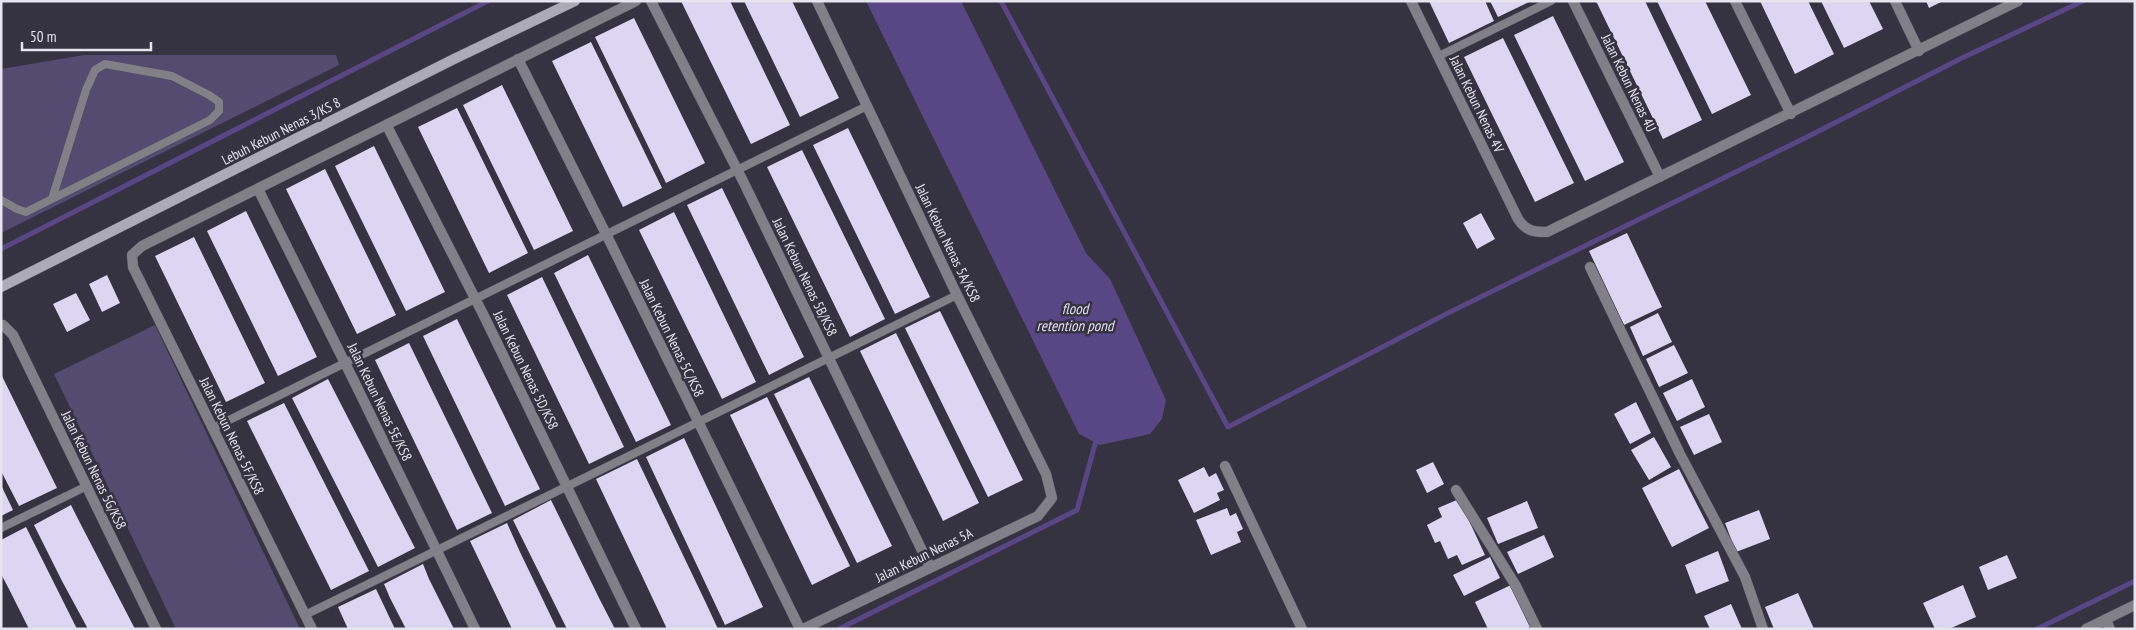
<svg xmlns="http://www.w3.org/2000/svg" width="2136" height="630" viewBox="0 0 2136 630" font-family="'PT Sans Narrow',sans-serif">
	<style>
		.green { fill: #544b70 }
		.water { fill: #594785 }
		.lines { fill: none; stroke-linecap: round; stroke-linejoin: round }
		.stream { stroke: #594785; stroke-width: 5 }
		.building { fill: #dcd6f3 }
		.lane-casing { stroke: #514e5d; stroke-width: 9 }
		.street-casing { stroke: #514e5d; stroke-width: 11 }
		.secondary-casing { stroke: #514e5d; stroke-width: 11 }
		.lane { stroke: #818088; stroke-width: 8 }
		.street { stroke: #818088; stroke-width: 10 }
		.secondary { stroke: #adaab7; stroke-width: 10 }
		.labels { text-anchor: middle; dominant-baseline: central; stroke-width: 5; stroke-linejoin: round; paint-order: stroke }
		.street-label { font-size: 14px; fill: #e6e4ee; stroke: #353241 }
		.water-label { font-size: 15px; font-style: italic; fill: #e3dff2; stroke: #353241 }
	</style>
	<rect width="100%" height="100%" fill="#353241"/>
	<!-- green -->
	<path class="green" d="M84,55H336L339,65L1,233V69Z
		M155,325L300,629H176L54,374Z"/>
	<!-- water -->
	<path class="water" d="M866,1H961L1086,253L1110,279L1166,400L1162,419L1150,434L1100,445L1079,434Z"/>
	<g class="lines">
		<!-- stream -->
		<path class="stream" d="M1001,1L1228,427L1448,313L1809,136L1962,58L2083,1
			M1,249L488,1
			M839,629L1077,510L1097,437
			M2037,629L2135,581"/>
	</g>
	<!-- building -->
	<path class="building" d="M681,1H730L790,125L751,144Z
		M744,1H792L839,98L800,117Z
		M1429,1H1485L1494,21L1449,43Z
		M1490,1H1531L1498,17Z
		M1596,1H1645L1702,120L1663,139Z
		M1657,1H1705L1751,95L1712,114Z
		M1760,1H1808L1834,54L1795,74Z
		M1821,1H1869L1883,29L1844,48Z
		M1926,1H1943L1929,8Z
		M1553,16L1624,162L1585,181L1514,35Z
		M634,18L705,163L666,183L595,37Z
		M1503,38L1574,183L1535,202L1464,57Z
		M591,42L662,188L623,207L552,61Z
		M502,85L573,231L534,250L463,105Z
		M457,108L528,253L489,273L418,127Z
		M848,128L930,297L895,314L813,145Z
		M374,146L445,292L406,311L335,166Z
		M802,150L885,319L850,337L767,167Z
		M325,169L396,315L357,334L286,189Z
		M722,188L804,357L769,375L687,205Z
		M246,211L317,357L278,376L207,231Z
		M674,212L756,382L722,399L639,230Z
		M1481,213L1495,239L1477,249L1463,223Z
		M1627,233L1662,307L1624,325L1589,251Z
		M194,237L265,383L226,402L155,256Z
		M588,255L671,425L636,442L554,273Z
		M107,275L120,303L102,312L89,284Z
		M542,277L624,447L589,464L507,295Z
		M76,293L90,320L67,332L53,304Z
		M940,311L1023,480L988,497L905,328Z
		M1658,313L1672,342L1643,356L1630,327Z
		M457,319L540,489L505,506L423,336Z
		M896,333L979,503L943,521L860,351Z
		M409,343L492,513L457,530L375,360Z
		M1674,345L1688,373L1659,387L1646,359Z
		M1,374L57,488L19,506L1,471Z
		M809,377L892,546L857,563L774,394Z
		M328,379L415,548L378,567L292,398Z
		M1692,379L1705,407L1677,421L1663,393Z
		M767,397L850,566L812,585L730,415Z
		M1636,402L1651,433L1630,444L1614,414Z
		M284,403L369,571L331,590L247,421Z
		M1709,414L1722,442L1694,455L1680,427Z
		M1654,437L1671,467L1649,480L1631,450Z
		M684,438L763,607L725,625L646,457Z
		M637,459L705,601L718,629H667L643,578L596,479Z
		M1433,462L1444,484L1427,493L1416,470Z
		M1204,467L1209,477L1216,473L1224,490L1217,493L1220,500L1194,513L1178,480Z
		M1679,469L1709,528L1672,547L1642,488Z
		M1,485L13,510L1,516Z
		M1459,499L1485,555L1462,565L1457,555L1448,559L1440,541L1435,543L1427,525L1442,517L1438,508Z
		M551,500L600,600L615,629H567L513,520Z
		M1527,501L1538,528L1498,544L1487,518Z
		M71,505L78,519L135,629H88L62,581L34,525Z
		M1227,508L1230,516L1236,513L1243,529L1237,532L1241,542L1211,555L1196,520Z
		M1759,510L1770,539L1736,552L1725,523Z
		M507,523L520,552L557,629H512L504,612L470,541Z
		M26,527L77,629H29L9,589L1,574V540Z
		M1544,535L1554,557L1518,574L1507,552Z
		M1718,551L1729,581L1696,594L1685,565Z
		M2007,555L2017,578L1988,590L1979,567Z
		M1490,557L1500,578L1464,596L1453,575Z
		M423,564L429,579L454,629H406L390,598L384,584Z
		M1511,585L1530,627L1526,629H1488L1475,602Z
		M1963,585L1976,617L1949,629H1935L1923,603Z
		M376,589L395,629H348L338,607Z
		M1798,593L1814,629H1774L1765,607Z
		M1731,604L1742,629H1710L1704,616Z"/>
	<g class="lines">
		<defs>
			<path id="lane" d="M1439,56L1551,1
				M1,200L17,209L26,212L210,120L219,111V102L209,95L172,76L105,64L95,70L86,90L52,199
				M213,428L867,106
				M1,528L87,486
				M305,615L957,295"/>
			<path id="street" d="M651,1L744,183L930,567
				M1411,1L1518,219C1526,231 1533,232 1547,232L2018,1
				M1573,1L1660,177
				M1735,1L1791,114
				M1895,1L1919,51
				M518,59L612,246L800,629
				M387,126L484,316L636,629
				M258,189L353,379L475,629
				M1590,267L1680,454L1745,577L1763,629
				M3,325L13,335L156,629
				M1225,466L1302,629
				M1456,490L1516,586L1537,629
				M2106,619L2110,629
				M312,629L133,267L132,255L142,246L636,1
				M803,629L1038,516L1052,498L1046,474L957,295L817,1
				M2086,629L2135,605"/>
			<path id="secondary" d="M1,287L454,59L575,1"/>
		</defs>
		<!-- lane casing -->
		<use href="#lane" class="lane-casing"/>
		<!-- street casing -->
		<use href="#street" class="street-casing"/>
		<!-- secondary casing -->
		<use href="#secondary" class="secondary-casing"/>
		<!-- lane -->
		<use href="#lane" class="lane"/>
		<!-- street -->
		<use href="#street" class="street"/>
		<!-- secondary -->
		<use href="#secondary" class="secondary"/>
	</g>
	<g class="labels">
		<!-- street labels -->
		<g class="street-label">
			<text transform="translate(1629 83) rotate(64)">Jalan Kebun Nenas 4U</text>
			<text transform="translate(1477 104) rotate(64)">Jalan Kebun Nenas 4V</text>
			<text transform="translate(281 131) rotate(-27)">Lebuh Kebun Nenas 3/KS 8</text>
			<text transform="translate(948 243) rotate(64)">Jalan Kebun Nenas 5A/KS8</text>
			<text transform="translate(805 277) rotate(64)">Jalan Kebun Nenas 5B/KS8</text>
			<text transform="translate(672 338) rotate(64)">Jalan Kebun Nenas 5C/KS8</text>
			<text transform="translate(526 370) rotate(64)">Jalan Kebun Nenas 5D/KS8</text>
			<text transform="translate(380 402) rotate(64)">Jalan Kebun Nenas 5E/KS8</text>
			<text transform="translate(232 436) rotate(64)">Jalan Kebun Nenas 5F/KS8</text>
			<text transform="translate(94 470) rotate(64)">Jalan Kebun Nenas 5G/KS8</text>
			<text transform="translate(924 555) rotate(-26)">Jalan Kebun Nenas 5A</text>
		</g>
		<!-- water labels -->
		<g class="water-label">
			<text x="1075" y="308">flood<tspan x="1075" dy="17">retention pond</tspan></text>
		</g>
	</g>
	<!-- border -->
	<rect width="2136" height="630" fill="none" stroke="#e6e4ee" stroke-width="5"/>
	<!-- scale -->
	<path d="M22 42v8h129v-8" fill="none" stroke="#e6e4ee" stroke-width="2.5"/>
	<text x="30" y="42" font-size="15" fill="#e6e4ee" stroke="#353241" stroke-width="4" paint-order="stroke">50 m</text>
</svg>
